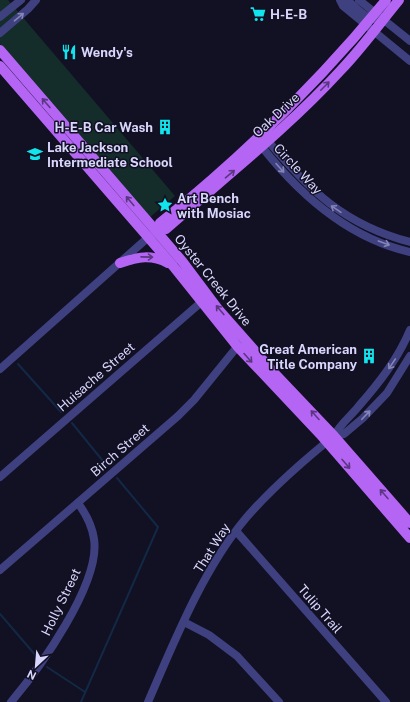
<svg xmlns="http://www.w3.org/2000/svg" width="410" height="702" viewBox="0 0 410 702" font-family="'Public Sans',sans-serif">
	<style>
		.green { fill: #142d2a }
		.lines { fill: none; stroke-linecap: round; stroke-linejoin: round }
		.stream { stroke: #122946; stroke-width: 2 }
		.minor { stroke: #3f407f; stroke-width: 8 }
		.major { stroke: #b565f4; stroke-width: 10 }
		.oneway { stroke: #8484b7 }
		.oneway2 { stroke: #5b3681 }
		.labels { text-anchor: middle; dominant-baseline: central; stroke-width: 3; stroke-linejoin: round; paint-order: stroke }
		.poi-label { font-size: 13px; font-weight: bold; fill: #d8d6fc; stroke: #121023; text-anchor: start }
		.street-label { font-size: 13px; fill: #d8d6fc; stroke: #121023 }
	</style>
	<rect width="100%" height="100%" fill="#121023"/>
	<!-- green -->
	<path class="green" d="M0,0H8L175,196L150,217L0,44Z"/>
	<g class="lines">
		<!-- stream -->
		<path class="stream" d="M18,364L61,412
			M72,423L107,466
			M0,614L37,657
			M47,667L85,692
			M81,702L158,527L117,478"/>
		<!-- minor -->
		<path class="minor" d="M340,0L343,6L410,61
			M347,0C358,9 369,23 383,19
			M359,0L410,41
			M0,17L21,0
			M0,33L28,9L36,0
			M263,139L268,141C310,191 345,225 410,242
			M260,141L262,147C300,195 348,238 410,252
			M0,369L152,234
			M334,436L344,434L363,418L387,393L410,356
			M0,477L206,298
			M236,531L386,702
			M0,570L178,416L194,400L241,342
			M184,622L209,635L237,656L279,702
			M11,702C39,669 101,583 94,539C92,525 86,514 78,503
			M148,702C174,642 203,569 246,518C272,488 303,461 334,436C340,424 350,417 358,407C379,383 398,359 410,330"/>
		<!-- major -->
		<path class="major" d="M0,50L182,261L218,309L277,376L334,436L410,523
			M0,66L173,266L237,346L320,434L410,538
			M156,231L166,229C225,177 288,128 341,70C362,48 380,23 399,0
			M156,231L160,223C243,156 319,82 386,0
			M120,263C138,257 151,254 168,263"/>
	</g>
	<!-- one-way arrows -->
	<defs><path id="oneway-shaft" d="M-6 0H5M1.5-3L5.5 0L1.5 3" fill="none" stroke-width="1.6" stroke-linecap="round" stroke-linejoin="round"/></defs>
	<g class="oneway">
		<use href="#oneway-shaft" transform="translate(19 17) rotate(-40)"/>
		<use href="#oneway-shaft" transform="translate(280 168) rotate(48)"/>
		<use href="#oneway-shaft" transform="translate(336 209) rotate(-146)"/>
		<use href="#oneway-shaft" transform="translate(384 243) rotate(20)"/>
		<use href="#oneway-shaft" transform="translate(392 364) rotate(124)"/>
		<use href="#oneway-shaft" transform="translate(366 415) rotate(-46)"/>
	</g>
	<g class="oneway2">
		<use href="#oneway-shaft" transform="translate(325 86) rotate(-45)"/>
		<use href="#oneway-shaft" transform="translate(46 103) rotate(-131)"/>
		<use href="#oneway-shaft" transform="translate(230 174) rotate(-40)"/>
		<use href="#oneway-shaft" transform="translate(130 201) rotate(-130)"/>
		<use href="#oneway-shaft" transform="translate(147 257) rotate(1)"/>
		<use href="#oneway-shaft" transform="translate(220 310) rotate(-130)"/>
		<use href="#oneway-shaft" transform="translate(248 358) rotate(48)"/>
		<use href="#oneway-shaft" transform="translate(315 415) rotate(-132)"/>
		<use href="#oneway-shaft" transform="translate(346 464) rotate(49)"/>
		<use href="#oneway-shaft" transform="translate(384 494) rotate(-131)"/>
	</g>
	<!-- icons -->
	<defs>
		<symbol id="supermarket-bare" viewBox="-9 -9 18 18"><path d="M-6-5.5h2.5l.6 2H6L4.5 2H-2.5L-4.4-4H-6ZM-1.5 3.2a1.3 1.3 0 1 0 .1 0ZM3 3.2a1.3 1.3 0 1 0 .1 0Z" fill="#11e4ec" stroke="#121023" stroke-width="2.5" paint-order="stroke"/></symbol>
		<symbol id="restaurant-bare" viewBox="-9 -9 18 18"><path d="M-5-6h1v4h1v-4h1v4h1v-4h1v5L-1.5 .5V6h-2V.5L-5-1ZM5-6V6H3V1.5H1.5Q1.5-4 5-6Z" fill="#11e4ec" stroke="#121023" stroke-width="2.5" paint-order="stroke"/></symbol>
		<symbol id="building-bare" viewBox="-9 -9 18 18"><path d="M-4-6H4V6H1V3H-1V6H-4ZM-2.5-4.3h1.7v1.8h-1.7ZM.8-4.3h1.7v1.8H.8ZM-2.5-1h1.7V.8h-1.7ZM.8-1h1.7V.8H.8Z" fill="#11e4ec" stroke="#121023" stroke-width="2.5" paint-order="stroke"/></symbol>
		<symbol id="school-bare" viewBox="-9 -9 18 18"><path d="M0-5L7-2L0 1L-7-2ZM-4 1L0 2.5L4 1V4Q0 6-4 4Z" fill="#11e4ec" stroke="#121023" stroke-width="2.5" paint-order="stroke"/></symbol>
		<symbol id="sight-bare" viewBox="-9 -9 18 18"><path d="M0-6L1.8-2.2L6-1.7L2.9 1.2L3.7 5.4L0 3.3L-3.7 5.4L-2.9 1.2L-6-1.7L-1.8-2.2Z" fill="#11e4ec" stroke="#121023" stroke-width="2.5" paint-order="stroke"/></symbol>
	</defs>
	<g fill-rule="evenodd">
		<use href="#supermarket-bare" x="247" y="3" width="22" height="22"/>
		<use href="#restaurant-bare" x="58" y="41" width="22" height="22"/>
		<use href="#building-bare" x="154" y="116" width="22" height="22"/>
		<use href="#school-bare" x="24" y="143" width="22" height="22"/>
		<use href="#sight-bare" x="154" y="194" width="22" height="22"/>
		<use href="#building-bare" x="358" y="345" width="22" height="22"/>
	</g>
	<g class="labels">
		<!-- poi labels -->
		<g class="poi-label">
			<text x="270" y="14">H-E-B</text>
			<text x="81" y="52">Wendy's</text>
			<text x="153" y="127" text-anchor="end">H-E-B Car Wash</text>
			<text x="47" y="147">Lake Jackson<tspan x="47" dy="15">Intermediate School</tspan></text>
			<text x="177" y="198">Art Bench<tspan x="177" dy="15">with Mosiac</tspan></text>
			<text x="357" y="349" text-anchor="end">Great American<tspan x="357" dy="15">Title Company</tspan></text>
		</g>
		<!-- street labels -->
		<g class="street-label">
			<text transform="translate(276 115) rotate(-43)">Oak Drive</text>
			<text transform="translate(298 169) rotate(47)">Circle Way</text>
			<text transform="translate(213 280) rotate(51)">Oyster Creek Drive</text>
			<text transform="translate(96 377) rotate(-41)">Huisache Street</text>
			<text transform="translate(120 450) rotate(-41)">Birch Street</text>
			<text transform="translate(212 548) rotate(-58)">That Way</text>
			<text transform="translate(61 602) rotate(-64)">Holly Street</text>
			<text transform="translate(320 609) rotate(49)">Tulip Trail</text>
		</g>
	</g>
	<!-- north arrow -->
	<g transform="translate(36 666) rotate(206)" stroke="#121023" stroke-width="3" paint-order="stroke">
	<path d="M0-3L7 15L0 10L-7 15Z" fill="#d8d6fc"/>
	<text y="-6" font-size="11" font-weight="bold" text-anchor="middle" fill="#d8d6fc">N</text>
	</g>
</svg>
